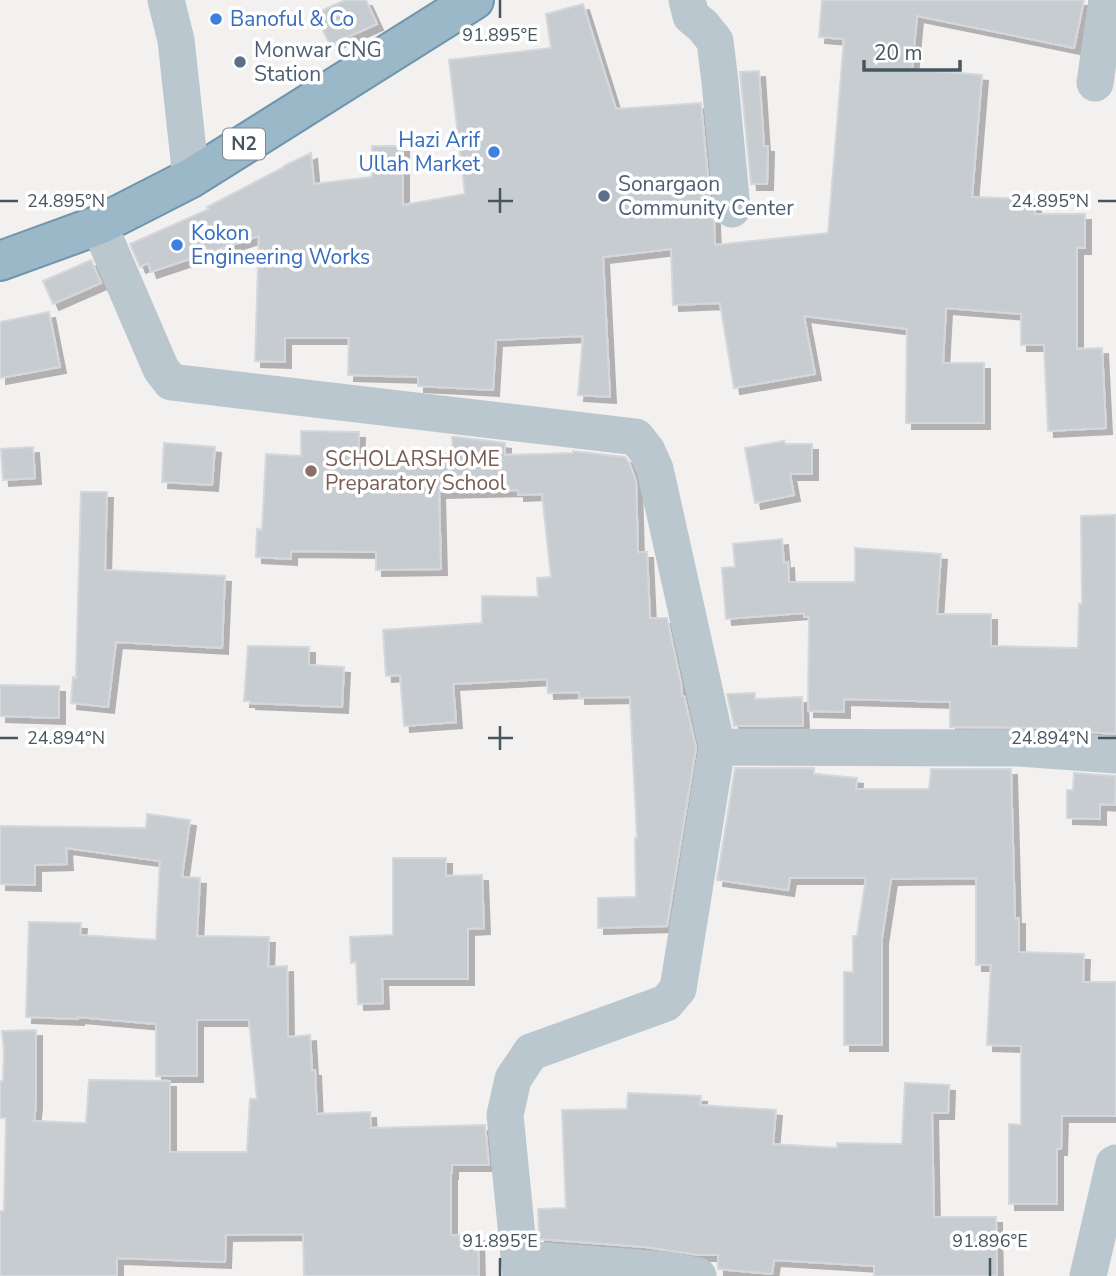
<svg xmlns="http://www.w3.org/2000/svg" width="1116" height="1276" viewBox="0 0 1116 1276" font-family="'Nunito Sans',sans-serif">
	<style>
		.building { fill: #c7ccd0; stroke: #d4d7dc; stroke-width: 2; filter: url(#shadow) }
		.lines { fill: none; stroke-linecap: round; stroke-linejoin: round }
		.trunk-casing { stroke: #7096ad; stroke-width: 42 }
		.minor { stroke: #bbc7ce; stroke-width: 37 }
		.trunk { stroke: #9ab8c8; stroke-width: 38 }
		.ticks { fill: none; stroke: #47575f; stroke-width: 2.5 }
		.shop-dot { fill: #3f7fe0; stroke: #fff; stroke-width: 2.5 }
		.service-dot { fill: #5c6f8a; stroke: #fff; stroke-width: 2.5 }
		.education-dot { fill: #8d6e63; stroke: #fff; stroke-width: 2.5 }
		.labels { text-anchor: middle; dominant-baseline: central; stroke-width: 7; stroke-linejoin: round; paint-order: stroke }
		.shield { fill: #fff; stroke: #7e898f; stroke-width: 2 }
		.shield-label { font-size: 19px; font-weight: bold; fill: #47575f }
		.shop-label { font-size: 21px; fill: #366cbe; stroke: #fff; text-anchor: start }
		.service-label { font-size: 21px; fill: #4e5e75; stroke: #fff; text-anchor: start }
		.education-label { font-size: 21px; fill: #785e54; stroke: #fff; text-anchor: start }
		.ticks-label { font-size: 18px; text-anchor: middle; fill: #47575f; stroke: #fff; stroke-width: 7; stroke-linejoin: round; paint-order: stroke }
	</style>
	<defs>
		<filter id="shadow"><feDropShadow dx="6" dy="6" stdDeviation="0" flood-color="#0004"/></filter>
	</defs>
	<rect width="100%" height="100%" fill="#f3f0f0"/>
	<!-- building -->
	<path class="building" d="M345,0H366L377,24L330,45L315,14Z
		M822,0H1084L1074,48L917,16L912,69L982,75L972,197L1035,199V214H1085V248H1077V349L1102,348L1106,428L1048,431L1044,345H1021V314L946,308L943,363H984V423H906L907,329L804,316L815,374L734,388L720,303L673,305L671,249L603,257L610,397L578,395L583,336L496,340L493,390L418,386V377L348,375L349,338H285V362L255,361L259,236L151,272L148,263L140,267L130,244L209,209L207,207L284,167V166L311,153L314,184L372,177V146H403V205L465,194L449,60L551,48L546,14L583,4L616,109L701,103L711,211L714,219L715,245L828,233L844,39L819,37Z
		M759,71L764,146H768L767,184H751L740,72Z
		M91,260L101,283L53,304L43,281Z
		M49,312L60,367L0,378V322Z
		M301,431L359,432L358,465L453,453L452,437H456L505,443V455L573,453V451L625,457L629,462L636,481L638,552H647L650,618H667L681,683L682,696H684L696,748L667,926L598,928V898L636,897L635,838H637L630,697L579,698V692L548,693L547,679L453,684L456,722L404,726L400,675L386,676L383,630L482,623V596L538,597L537,578L551,577L542,494L518,495V490L439,492L441,569L376,570V552L291,551V559L256,557L257,529L262,530L266,454L301,456Z
		M784,441L785,444H812V474H790L794,495L755,503L745,448Z
		M164,443L215,447L212,485L162,482Z
		M33,447L35,478L3,480L1,449Z
		M81,492H107L105,570L225,576L222,648L116,642L108,707L71,703L73,677L76,678Z
		M1116,515V734L1074,731V728L950,727V702L844,699V712L808,711L809,617H804V613L726,619L722,568L735,567L733,544L782,539L784,563L788,562L789,582H855V548L941,554L937,614H991V646L1078,648L1079,604H1082L1081,516Z
		M248,646L309,647V665L344,667L342,707L250,703V701H244Z
		M0,685L59,686V718L0,716Z
		M755,693V699L802,697L803,726H734L727,694Z
		M735,768H814V774L857,778L856,789H929L931,769H1011L1015,918H1019V952L1084,954L1083,982H1116V1116H1062L1061,1149H1057V1204H1009V1124L1021,1125V1046L987,1045L991,965H976V878L891,879L882,938V1045H844V972H853V936H857L866,878H790L788,890L717,880Z
		M1074,773L1116,776L1115,805L1100,804V819L1067,818V790H1073Z
		M147,814L190,820L182,877L200,878L197,936L269,937L268,967L287,966L288,1037L310,1035L312,1070H315L317,1114L370,1112L371,1128L485,1125L489,1165H452V1173H451V1235H478L479,1276H304L303,1234L226,1235L225,1262L117,1258V1276H0V1211H4L6,1118H0V1081H3L4,1051L2,1031L36,1030V1103L34,1121L86,1123L89,1080L170,1081V1152H247L250,1099H257L249,1020H197V1076H156V1024L78,1017V1019L26,1017L29,922L81,923L80,935L156,940L160,861L66,848L67,864L35,865V885L0,884V826L146,828Z
		M393,858H446V876L482,875L484,928L468,929V979H382L383,1003L358,1004L356,962L351,963L350,937L393,935Z
		M905,1083L949,1085L948,1113H932L934,1217H996L997,1276H874V1266L774,1260L772,1274L718,1269V1255H699L645,1247L539,1239L538,1209L566,1208L562,1110L627,1109L628,1093L701,1096L700,1105L776,1110L773,1144L837,1148V1143L902,1144Z"/>
	<g class="lines">
		<defs>
			<path id="trunk" d="M0,261L99,225L191,178L474,0"/>
		</defs>
		<!-- trunk casing -->
		<use href="#trunk" class="trunk-casing"/>
		<!-- minor -->
		<path class="minor" d="M166,0L176,40L191,178
			M687,0L691,16L703,26L715,41L720,82L732,209
			M1095,83L1107,0
			M99,225L161,369L171,382L636,437L647,451L655,469L717,747L1019,748L1116,755
			M519,1259L665,1270L698,1276
			M521,1276L505,1115L513,1079L531,1052L666,1003L678,989L717,747
			M1088,1276L1114,1164L1116,1163"/>
		<!-- trunk -->
		<use href="#trunk" class="trunk"/>
	</g>
	<!-- ticks -->
	<path class="ticks" d="M500,0V18M500,188V213M0,201H18M488,201H513M1098,201H1116M500,726V750M0,738H18M488,738H513M1098,738H1116M500,1258V1276M990,1258V1276"/>
	<!-- markers -->
	<g class="shop-dot">
		<circle cx="216" cy="19" r="7"/>
		<circle cx="494" cy="152" r="7"/>
		<circle cx="177" cy="245" r="7"/>
	</g>
	<g class="service-dot">
		<circle cx="240" cy="62" r="7"/>
		<circle cx="604" cy="196" r="7"/>
	</g>
	<circle class="education-dot" cx="311" cy="471" r="7"/>
	<g class="labels">
		<!-- shield labels -->
		<rect class="shield" x="223" y="128.5" width="42" height="31" rx="5"/>
		<g class="shield-label">
			<text x="244" y="144">N2</text>
		</g>
		<!-- shop labels -->
		<g class="shop-label">
			<text x="230" y="19">Banoful &amp; Co</text>
			<text x="480" y="140" text-anchor="end">Hazi Arif<tspan x="480" dy="24">Ullah Market</tspan></text>
			<text x="191" y="233">Kokon<tspan x="191" dy="24">Engineering Works</tspan></text>
		</g>
		<!-- service labels -->
		<g class="service-label">
			<text x="254" y="50">Monwar CNG<tspan x="254" dy="24">Station</tspan></text>
			<text x="618" y="184">Sonargaon<tspan x="618" dy="24">Community Center</tspan></text>
		</g>
		<!-- education labels -->
		<g class="education-label">
			<text x="325" y="459">SCHOLARSHOME<tspan x="325" dy="24">Preparatory School</tspan></text>
		</g>
	</g>
	<g class="ticks-label">
		<text x="500" y="41">91.895°E</text>
		<text x="66" y="207">24.895°N</text>
		<text x="1050" y="207">24.895°N</text>
		<text x="66" y="744">24.894°N</text>
		<text x="1050" y="744">24.894°N</text>
		<text x="500" y="1247">91.895°E</text>
		<text x="990" y="1247">91.896°E</text>
	</g>
	<!-- scale -->
	<path d="M864 60v10h96v-10" fill="none" stroke="#47575f" stroke-width="3.5"/>
	<text x="874" y="60" font-size="21" fill="#47575f" stroke="#ffffff" stroke-width="5" paint-order="stroke">20 m</text>
</svg>
